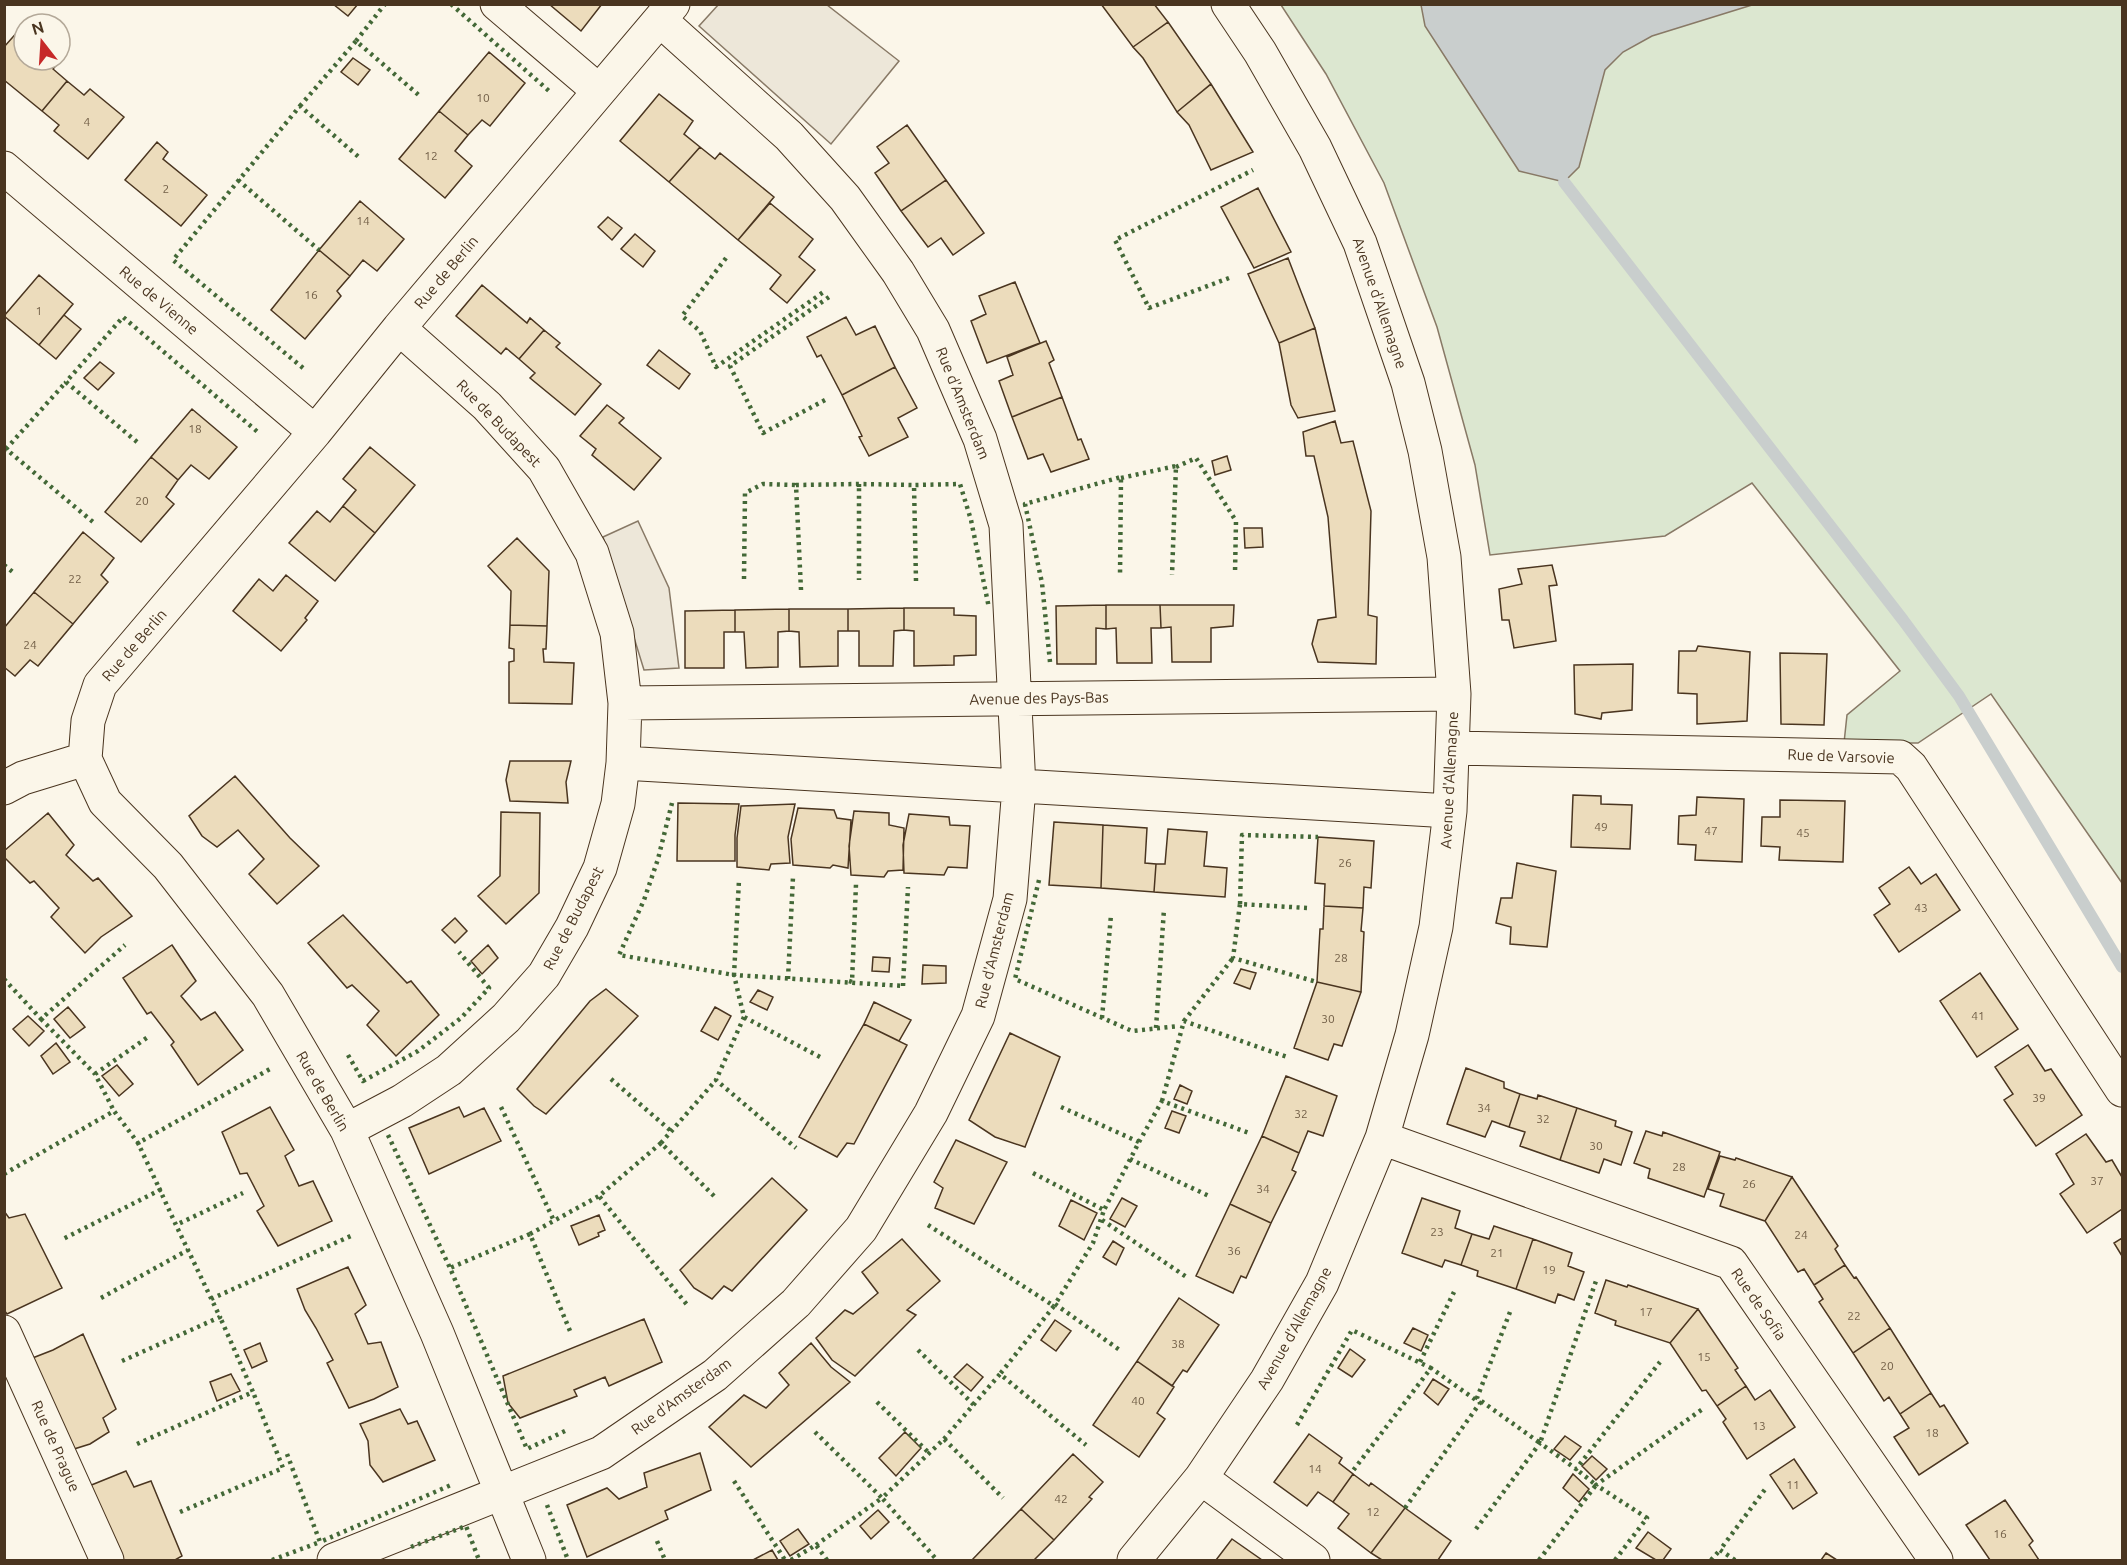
<svg xmlns="http://www.w3.org/2000/svg" width="2127" height="1565" viewBox="0 0 2127 1565" font-family="Ubuntu,sans-serif">
	<style>
		.green { fill: #dce7d0; stroke: #887966; stroke-width: 1.5 }
		.parking { fill: #ede7d9; stroke: #887966; stroke-width: 1.5 }
		.water { fill: #c9cecd; stroke: #887966; stroke-width: 1.5 }
		.lines { fill: none; stroke-linecap: round; stroke-linejoin: round }
		.stream { stroke: #c9cecd; stroke-width: 12 }
		.building { fill: #ecdcbc; stroke: #4a3520; stroke-width: 1.5 }
		.minor-casing { stroke: #4a3520; stroke-width: 35 }
		.minor { stroke: #fbf6e9; stroke-width: 33 }
		.hedge { stroke: #436837; stroke-width: 4.5; stroke-dasharray: 3 4.5; stroke-linecap: butt }
		.labels { text-anchor: middle; dominant-baseline: central; stroke-width: 4.5; stroke-linejoin: round; paint-order: stroke }
		.number-label { font-size: 12px; fill: #725f47 }
		.street-label { font-size: 15px; fill: #4a3520; stroke: #fbf6e9 }
	</style>
	<rect width="100%" height="100%" fill="#fbf6e9"/>
	<!-- green -->
	<path class="green" d="M1281,5H2122V883L1991,694L1918,743H1844L1847,715L1900,671L1752,483L1665,536L1490,555L1475,465L1437,327L1384,183L1326,74Z"/>
	<!-- parking -->
	<path class="parking" d="M719,4L827,5L899,61L831,144L699,26Z
		M638,521L669,588L679,668L644,670L603,537Z"/>
	<!-- water -->
	<path class="water" d="M1421,5V4L1752,5L1652,36L1623,52L1605,70L1579,167L1564,182L1519,171L1425,26Z"/>
	<g class="lines">
		<!-- stream -->
		<path class="stream" d="M1564,182L1903,620L1959,696L2122,967"/>
	</g>
	<!-- building -->
	<path class="building" d="M333,4H358L348,16Z
		M549,4H602L581,31Z
		M1101,4H1154L1168,22L1133,47Z
		M1168,22L1211,84L1177,112L1143,58L1133,47Z
		M20,29L24,32V60H58L59,62L53,69L67,81L42,111L4,80V47Z
		M489,52L525,83L490,126L482,120L468,135L439,111Z
		M353,58L370,70L358,85L341,72Z
		M67,81L84,95L90,89L124,117L88,159L54,131L59,125L42,111Z
		M1211,84L1253,152L1211,170L1189,125L1177,112Z
		M659,94L693,121L684,134L700,147L669,182L620,141Z
		M439,111L468,135L455,151L472,166L445,198L399,159Z
		M907,125L946,180L901,211L875,173L889,163L877,147Z
		M157,142L168,152L163,159L207,195L181,226L125,180Z
		M700,147L715,159L720,153L774,197L738,240L669,182Z
		M946,180L984,233L953,255L941,238L928,247L901,211Z
		M1258,188L1291,252L1254,268L1221,207Z
		M360,201L404,239L377,271L363,260L350,276L319,250Z
		M770,203L813,239L799,257L815,270L787,303L770,289L781,275L738,240Z
		M608,217L622,228L612,240L598,227Z
		M635,234L655,251L643,267L621,249Z
		M319,250L350,276L337,291L341,296L305,339L271,310Z
		M1288,258L1315,328L1279,343L1248,274Z
		M39,275L73,304L39,345L4,316Z
		M1015,282L1040,343L987,363L971,321L986,314L979,296Z
		M482,285L527,323L530,318L544,330L519,359L506,348L501,354L456,316Z
		M64,315L81,329L56,359L39,345Z
		M846,317L856,335L875,326L895,367L842,395L821,355L817,357L807,337Z
		M1315,328L1335,411L1298,418L1291,405L1279,343Z
		M544,330L560,343L556,347L601,384L575,415L530,378L535,373L519,359Z
		M1046,341L1054,360L1049,363L1062,397L1012,417L999,381L1013,375L1007,357Z
		M659,350L690,374L679,389L647,365Z
		M100,362L114,373L98,390L84,378Z
		M895,367L917,408L898,418L908,437L869,456L859,437L862,436L842,395Z
		M1062,397L1078,440L1081,439L1089,459L1051,472L1043,454L1028,459L1012,417Z
		M607,405L624,418L619,423L661,458L634,490L592,455L596,449L580,436Z
		M192,409L237,447L209,479L191,465L178,480L151,457Z
		M1335,421L1341,443L1353,441L1371,511L1368,615L1377,617L1376,664L1318,662L1312,644L1318,620L1336,617L1328,517L1314,456H1306L1303,432Z
		M370,447L415,485L375,533L343,506L356,490L343,479Z
		M1227,456L1231,470L1215,475L1212,461Z
		M151,457L178,480L166,497L174,504L141,542L105,512Z
		M343,506L375,533L335,581L289,543L317,511L330,522Z
		M1244,528H1262L1263,547L1245,548Z
		M83,532L114,558L101,575L108,582L73,624L34,592Z
		M517,538L549,571L547,626L510,625L511,591L488,566Z
		M1552,565L1557,585L1549,586L1556,641L1514,648L1509,620H1502L1499,589L1522,584L1518,569Z
		M286,575L318,601L305,618L307,620L281,651L233,611L259,579L273,591Z
		M34,592L73,624L38,666L30,660L15,676L4,667V628Z
		M1106,605V629L1096,628V664H1057L1056,606Z
		M1106,605H1160L1161,628H1151L1152,663H1117L1116,628L1106,629Z
		M1160,605H1234L1233,626L1211,628V662H1172L1171,627L1161,628Z
		M904,608V630L894,631L893,666H859V631H848V609Z
		M904,608H954V615L976,616V655L954,656V665L914,666V631L904,630Z
		M789,609V631L778,632V667L746,668L744,632H735V610Z
		M789,609H848V631H838V666L800,667L799,632L789,631Z
		M735,610V632H724V668H685V611Z
		M510,625L547,626L546,649H543L544,662L574,663L572,704L509,703V662L514,661V649L509,648Z
		M1698,646L1750,652L1747,721L1697,724V694L1678,693L1679,651H1696Z
		M1780,653L1827,654L1824,725L1781,724Z
		M1633,664L1632,710L1602,713L1601,719L1575,714L1574,665Z
		M510,761H571L566,782L568,803L510,801L506,780Z
		M235,776L290,838L319,866L277,904L249,874L264,859L238,830L217,847L202,836L189,816Z
		M1573,795L1601,796V804L1632,805L1630,849L1571,847Z
		M1697,797L1744,799L1742,862L1695,860L1696,845L1678,844L1679,816L1696,815Z
		M1780,800L1845,801L1843,862L1779,860L1780,847L1761,846L1762,817H1780Z
		M678,803L739,804L735,835V861H677Z
		M795,804L788,837L790,863L771,864L769,870L737,867V838L741,806Z
		M798,808L834,810L837,818L851,820L848,868L833,865L830,868L793,865L791,839Z
		M854,811L889,813V825L904,828L903,870L888,871L884,877L851,875L849,846Z
		M501,812L540,813L539,893L506,924L478,896L500,876Z
		M48,813L74,845L66,855L93,881L98,878L132,916L101,937L85,953L51,917L59,908L34,881L30,883L4,857V851Z
		M909,814L949,817L950,825L970,826L967,868L948,867L944,875L904,873L903,845Z
		M1054,822L1103,825L1101,888L1049,885Z
		M1103,825L1147,828L1145,863L1156,864L1154,892L1101,888Z
		M1168,829L1207,832L1204,866L1227,868L1225,897L1154,892L1156,864H1165Z
		M1318,837L1374,841L1371,888L1364,887L1363,908L1324,906L1325,884L1315,883Z
		M1517,863L1556,871L1547,947L1510,944L1511,927L1496,923L1501,898H1512Z
		M1909,867L1921,884L1936,874L1960,910L1899,952L1874,915L1890,904L1879,888Z
		M1324,906L1363,908L1361,931L1364,932L1361,992L1317,982L1320,929H1323Z
		M343,915L407,983L411,981L439,1015L396,1056L367,1025L379,1011L352,985L347,988L308,943Z
		M455,918L467,931L455,943L442,930Z
		M172,945L196,981L181,996L201,1020L215,1012L243,1050L198,1085L171,1045L174,1042L151,1012L147,1014L123,978Z
		M488,945L498,958L482,974L471,961Z
		M873,957L890,958L889,972L872,971Z
		M923,965L946,966V983L922,984Z
		M1241,969L1256,973L1250,989L1234,983Z
		M1980,973L2018,1029L1977,1057L1940,1001Z
		M1317,982L1361,992L1342,1046L1334,1044L1328,1060L1294,1048Z
		M606,989L638,1016L546,1114L534,1106L517,1089L590,1001Z
		M758,990L773,997L767,1010L750,1002Z
		M874,1002L911,1020L899,1041L864,1024Z
		M68,1007L85,1027L70,1038L54,1019Z
		M715,1007L731,1016L718,1040L701,1031Z
		M28,1016L44,1031L29,1046L13,1029Z
		M864,1024L907,1045L854,1144L847,1143L837,1157L799,1137Z
		M1010,1033L1060,1057L1025,1147L995,1137L969,1120Z
		M56,1043L70,1062L53,1074L41,1056Z
		M2028,1045L2045,1071L2051,1069L2082,1115L2036,1146L2004,1100L2013,1094L1995,1067Z
		M117,1065L133,1084L119,1096L102,1076Z
		M1466,1068L1504,1082V1088L1520,1094L1509,1127L1492,1121L1485,1137L1447,1124Z
		M1286,1076L1337,1096L1323,1136L1308,1131L1299,1153L1262,1136Z
		M1180,1085L1192,1091L1187,1104L1174,1099Z
		M1520,1094L1537,1099L1538,1095L1577,1108L1560,1160L1520,1146L1525,1132L1509,1127Z
		M270,1107L294,1150L285,1156L299,1186L313,1181L332,1221L278,1246L257,1211L264,1206L247,1173L240,1174L222,1132Z
		M459,1107L464,1117L484,1108L501,1141L429,1174L409,1128Z
		M1577,1108L1616,1121L1615,1126L1632,1132L1621,1165L1604,1159L1599,1173L1560,1160Z
		M1172,1111L1186,1116L1179,1133L1165,1128Z
		M1646,1131L1662,1136L1663,1132L1720,1152L1704,1197L1648,1178L1650,1169L1634,1163Z
		M2086,1134L2106,1162L2112,1160L2122,1177V1209L2087,1233L2060,1194L2074,1184L2056,1154Z
		M1262,1136L1299,1153L1292,1170L1296,1172L1271,1223L1230,1204Z
		M956,1140L1007,1162L974,1224L935,1208L943,1188L934,1182Z
		M1720,1156L1735,1160L1736,1158L1792,1177L1765,1221L1720,1206L1724,1194L1708,1189Z
		M1792,1177L1838,1246L1835,1249L1845,1265L1814,1285L1804,1269L1798,1272L1765,1221Z
		M772,1178L807,1210L732,1291L724,1286L712,1299L694,1288L680,1270Z
		M1122,1198L1137,1206L1125,1227L1110,1219Z
		M1422,1198L1460,1211L1455,1228L1472,1234L1461,1265L1445,1260L1442,1267L1402,1253Z
		M1071,1200L1097,1213L1084,1240L1059,1226Z
		M1230,1204L1271,1223L1246,1278L1241,1276L1233,1293L1196,1276Z
		M4,1211L9,1218L25,1214L62,1288L7,1314L4,1310Z
		M599,1215L605,1230L598,1233L599,1236L579,1245L571,1226Z
		M1494,1226L1533,1239L1516,1289L1477,1276L1478,1271L1461,1265L1472,1234L1489,1239Z
		M2122,1238V1256L2114,1243Z
		M902,1239L940,1281L907,1310L916,1315L855,1376L832,1360L816,1338L845,1310L853,1314L878,1293L862,1272Z
		M1533,1239L1572,1253L1568,1266L1584,1272L1574,1300L1558,1294L1555,1303L1516,1289Z
		M1113,1241L1124,1248L1116,1265L1103,1257Z
		M1845,1265L1854,1278L1856,1277L1890,1328L1853,1353L1819,1302L1823,1299L1814,1285Z
		M348,1267L366,1305L355,1314L368,1344L381,1342L398,1387L374,1399L349,1408L327,1363L333,1360L316,1328L305,1310L297,1289Z
		M1606,1280L1627,1287L1628,1285L1698,1309L1670,1343L1615,1325L1616,1321L1595,1313Z
		M1179,1298L1219,1325L1187,1372L1183,1370L1172,1386L1137,1361Z
		M1698,1309L1738,1368L1735,1370L1746,1386L1717,1406L1706,1390L1702,1391L1670,1343Z
		M644,1319L662,1362L609,1386L605,1377L574,1390L577,1396L520,1418L508,1403L503,1376Z
		M1055,1320L1071,1331L1056,1351L1041,1340Z
		M1413,1328L1428,1335L1421,1351L1404,1343Z
		M1890,1328L1931,1393L1900,1414L1889,1397L1884,1401L1853,1353Z
		M83,1334L116,1409L103,1418L109,1432L90,1444L74,1449L30,1359L53,1350Z
		M260,1343L267,1361L252,1368L244,1350Z
		M811,1343L831,1367L850,1382L751,1467L709,1427L744,1395L766,1408L789,1385L779,1373Z
		M1350,1349L1365,1360L1352,1377L1338,1368Z
		M1137,1361L1174,1387L1157,1413L1165,1419L1139,1457L1093,1425Z
		M967,1364L983,1377L971,1391L954,1377Z
		M231,1374L240,1391L217,1401L210,1382Z
		M1433,1379L1449,1389L1438,1405L1424,1393Z
		M1746,1386L1755,1400L1770,1390L1795,1427L1747,1459L1723,1422L1726,1419L1717,1406Z
		M1931,1393L1940,1407L1944,1405L1968,1443L1919,1475L1894,1437L1909,1428L1900,1414Z
		M400,1409L408,1424L417,1421L435,1460L383,1482L370,1465L368,1441L360,1424Z
		M905,1432L921,1448L896,1476L879,1458Z
		M1309,1434L1342,1458L1339,1463L1353,1474L1333,1502L1318,1492L1307,1506L1274,1482Z
		M1565,1436L1581,1447L1570,1460L1554,1449Z
		M700,1453L711,1490L665,1511L668,1519L587,1557L567,1505L607,1488L619,1499L647,1487L644,1473Z
		M1073,1454L1103,1482L1089,1497L1092,1499L1054,1540L1021,1509Z
		M1592,1456L1607,1469L1596,1480L1582,1466Z
		M1794,1459L1817,1493L1793,1509L1770,1475Z
		M126,1471L134,1487L151,1481L182,1556L175,1560H117L89,1486Z
		M1353,1474L1369,1486L1371,1483L1405,1508L1371,1553L1338,1528L1349,1514L1333,1502Z
		M1573,1474L1589,1489L1579,1502L1563,1488Z
		M2005,1500L2033,1541L2029,1545L2039,1560H1990L1966,1525Z
		M1405,1508L1451,1541L1438,1560H1382L1371,1553Z
		M1021,1509L1054,1540L1034,1560H972Z
		M878,1510L889,1522L871,1539L860,1526Z
		M798,1529L809,1544L790,1556L780,1541Z
		M1648,1532L1671,1549L1663,1560H1656L1636,1548Z
		M1232,1539L1262,1560H1216Z
		M772,1550L778,1560H753Z
		M1826,1553L1837,1560H1821Z"/>
	<g class="lines">
		<defs>
			<path id="minor" d="M497,4L599,91
				M4,168L315,432
				M625,703L1454,694
				M1453,748L1900,757L1911,767L2122,1090
				M623,763L1450,811
				M4,788L23,778L85,759
				M347,1130L402,1101L449,1070L506,1018L544,975L572,927L600,868L618,804L623,763L625,703L617,633L592,553L544,469L487,406L399,328
				M1382,1138L1731,1263L1936,1560
				M4,1332L107,1560
				M1201,1478L1313,1560
				M334,1560L601,1453L715,1375L796,1303L861,1229L931,1113L978,1016L1010,899L1019,787L1006,525L980,439L933,330L898,272L845,198L789,136L660,20
				M529,1560L437,1333L347,1130L268,995L168,866L105,802L85,759L88,721L100,685L315,432L399,328L673,4
				M1134,1560L1201,1478L1267,1380L1322,1283L1382,1138L1412,1035L1436,927L1450,811L1454,694L1444,557L1425,451L1408,383L1360,243L1315,148L1260,52L1228,4"/>
		</defs>
		<!-- minor casing -->
		<use href="#minor" class="minor-casing"/>
		<!-- minor -->
		<use href="#minor" class="minor"/>
		<!-- hedge -->
		<path class="hedge" d="M451,4L549,91
			M356,41L385,4
			M300,106L356,41L421,97
			M238,180L319,250
			M726,258L682,316L700,331L716,367L825,291
			M1229,278L1149,308L1115,240L1253,170
			M303,368L173,260L300,106L361,159
			M825,400L763,433L730,366L829,297
			M137,442L66,382L123,317L260,434
			M6,449L66,382
			M4,450L6,449L93,522
			M1176,467L1196,458L1236,521L1235,573
			M1121,478L1176,466L1172,575
			M859,487V484L914,485V487
			M4,565L14,573
			M744,579L745,493L763,484L796,485V487
			M916,581L914,485L960,484L971,520L989,608
			M801,590L796,485L859,484V580
			M1050,662L1042,583L1025,504L1121,477L1120,576
			M672,803L658,859L644,900L619,955L734,975L739,880
			M1039,880L1015,979L1132,1031L1179,1026
			M1240,904L1242,835L1318,837
			M1307,908L1240,904L1233,958L1317,982
			M4,979L41,1019L125,945
			M788,979L793,877
			M849,981L852,982L856,884
			M903,986L908,887
			M744,1017L716,1080L796,1148
			M1102,1018L1111,915
			M41,1019L95,1074L114,1111
			M1184,1021L1233,958
			M1156,1028L1164,909
			M348,1055L363,1081L418,1051L461,1018L489,988L459,952
			M820,1057L744,1017L734,975L903,986
			M95,1074L148,1037
			M611,1079L671,1131
			M1162,1101L1184,1021L1287,1057
			M501,1107L554,1221
			M1061,1107L1139,1142L1104,1210
			M388,1135L450,1268
			M1139,1142L1162,1101L1249,1133
			M661,1143L599,1196L688,1306
			M139,1145L138,1143L270,1069
			M1130,1159L1209,1196
			M1033,1173L1104,1210L1093,1243L1054,1306
			M4,1174L114,1111L138,1143L160,1190L63,1239
			M159,1188L176,1225L243,1193
			M714,1196L661,1143L716,1080
			M1102,1220L1188,1278
			M928,1225L1054,1306L1000,1374
			M530,1234L599,1196
			M101,1298L188,1250L175,1223
			M211,1299L353,1235
			M1055,1304L1121,1351
			M1510,1312L1477,1398L1540,1443L1597,1278
			M918,1350L974,1405
			M122,1361L220,1317L188,1250
			M1420,1362L1454,1292
			M877,1402L929,1453
			M1297,1425L1352,1330L1431,1368L1352,1472
			M565,1431L527,1449L450,1268L530,1234L570,1331
			M815,1432L882,1498L944,1439L1003,1498
			M944,1439L1000,1374L1086,1445
			M137,1444L253,1392L220,1317
			M287,1454L320,1542L451,1485
			M734,1481L785,1560
			M547,1505L568,1560
			M1405,1508L1480,1403L1431,1368
			M180,1512L283,1468L253,1392
			M1476,1529L1540,1443L1576,1469L1660,1362
			M657,1541L665,1560
			M816,1545L882,1498L937,1560
			M411,1547L466,1526L479,1560
			M272,1560L320,1542
			M791,1560L816,1545L827,1560
			M1539,1560L1596,1485L1576,1469
			M1615,1560L1647,1518L1596,1485L1704,1408
			M1711,1560L1720,1550
			M1735,1560L1720,1550L1766,1488"/>
	</g>
	<g class="labels">
		<!-- number labels -->
		<g class="number-label">
			<text x="483" y="97">10</text>
			<text x="87" y="121">4</text>
			<text x="431" y="155">12</text>
			<text x="166" y="188">2</text>
			<text x="363" y="220">14</text>
			<text x="311" y="294">16</text>
			<text x="39" y="310">1</text>
			<text x="195" y="428">18</text>
			<text x="142" y="500">20</text>
			<text x="75" y="578">22</text>
			<text x="30" y="644">24</text>
			<text x="1601" y="826">49</text>
			<text x="1711" y="830">47</text>
			<text x="1803" y="832">45</text>
			<text x="1345" y="862">26</text>
			<text x="1921" y="907">43</text>
			<text x="1341" y="957">28</text>
			<text x="1978" y="1015">41</text>
			<text x="1328" y="1018">30</text>
			<text x="2039" y="1097">39</text>
			<text x="1484" y="1107">34</text>
			<text x="1301" y="1113">32</text>
			<text x="1543" y="1118">32</text>
			<text x="1596" y="1145">30</text>
			<text x="1679" y="1166">28</text>
			<text x="2097" y="1180">37</text>
			<text x="1749" y="1183">26</text>
			<text x="1263" y="1188">34</text>
			<text x="1437" y="1231">23</text>
			<text x="1801" y="1234">24</text>
			<text x="1234" y="1250">36</text>
			<text x="1497" y="1252">21</text>
			<text x="1549" y="1269">19</text>
			<text x="1646" y="1311">17</text>
			<text x="1854" y="1315">22</text>
			<text x="1178" y="1343">38</text>
			<text x="1704" y="1356">15</text>
			<text x="1887" y="1365">20</text>
			<text x="1138" y="1400">40</text>
			<text x="1759" y="1425">13</text>
			<text x="1932" y="1432">18</text>
			<text x="1315" y="1468">14</text>
			<text x="1793" y="1484">11</text>
			<text x="1061" y="1498">42</text>
			<text x="1373" y="1511">12</text>
			<text x="2000" y="1533">16</text>
		</g>
		<!-- street labels -->
		<g class="street-label">
			<text transform="translate(446 272) rotate(-50)">Rue de Berlin</text>
			<text transform="translate(159 300) rotate(40)">Rue de Vienne</text>
			<text transform="translate(1380 303) rotate(71)">Avenue d'Allemagne</text>
			<text transform="translate(963 403) rotate(68)">Rue d'Amsterdam</text>
			<text transform="translate(499 423) rotate(46)">Rue de Budapest</text>
			<text transform="translate(134 645) rotate(-49)">Rue de Berlin</text>
			<text transform="translate(1039 698) rotate(-1)">Avenue des Pays-Bas</text>
			<text transform="translate(1841 756) rotate(2)">Rue de Varsovie</text>
			<text transform="translate(1449 780) rotate(-87)">Avenue d'Allemagne</text>
			<text transform="translate(573 918) rotate(-63)">Rue de Budapest</text>
			<text transform="translate(994 950) rotate(-76)">Rue d'Amsterdam</text>
			<text transform="translate(323 1091) rotate(60)">Rue de Berlin</text>
			<text transform="translate(1759 1304) rotate(55)">Rue de Sofia</text>
			<text transform="translate(1294 1328) rotate(-61)">Avenue d'Allemagne</text>
			<text transform="translate(681 1396) rotate(-36)">Rue d'Amsterdam</text>
			<text transform="translate(56 1446) rotate(66)">Rue de Prague</text>
		</g>
	</g>
	<!-- border -->
	<rect width="2127" height="1565" fill="none" stroke="#4a3520" stroke-width="12"/>
	<!-- north arrow -->
	<g transform="translate(42 42) rotate(343)"><circle r="28" fill="#fbf6e9" stroke="#b4a999" stroke-width="1.5"/>
	<path d="M0-4.5L10 22L0 15L-10 22Z" fill="#c62828"/>
	<text y="-9" font-size="16" font-weight="bold" text-anchor="middle" fill="#4a3520">N</text>
	</g>
</svg>
